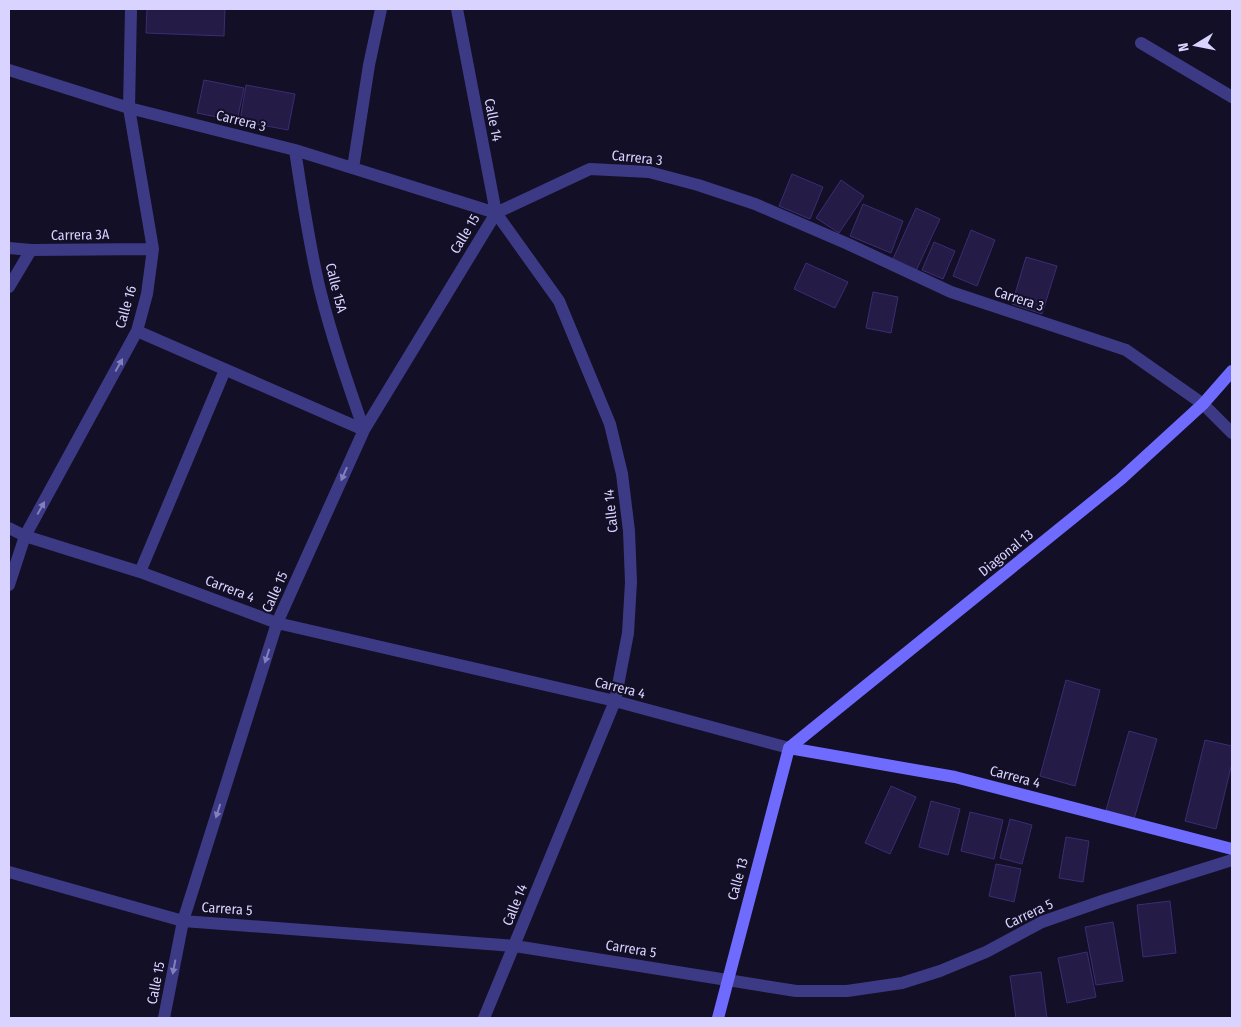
<svg xmlns="http://www.w3.org/2000/svg" width="1241" height="1027" viewBox="0 0 1241 1027" font-family="'Fira Sans Condensed',sans-serif">
	<style>
		.building { fill: #241b47; stroke: #3b2d73 }
		.lines { fill: none; stroke-linecap: round; stroke-linejoin: round }
		.street { stroke: #3d3a85; stroke-width: 12 }
		.secondary { stroke: #6f6bff; stroke-width: 12 }
		.oneway { fill: #837fbc }
		.labels { text-anchor: middle; dominant-baseline: central; stroke-width: 4; stroke-linejoin: round; paint-order: stroke }
		.street-label { font-size: 14px; fill: #d9d4ff; stroke: #130f26 }
	</style>
	<rect width="100%" height="100%" fill="#130f26"/>
	<!-- building -->
	<path class="building" d="M147,9H225L224,36L146,33Z
		M204,80L244,88L237,121L197,113Z
		M246,85L295,94L288,130L240,121Z
		M792,174L823,187L810,219L779,206Z
		M841,180L864,196L839,233L816,218Z
		M863,204L903,221L891,253L850,236Z
		M916,208L940,219L916,271L892,261Z
		M971,230L995,240L977,286L953,276Z
		M934,242L955,251L943,279L922,270Z
		M1026,257L1057,266L1042,314L1012,304Z
		M806,263L848,282L835,308L794,289Z
		M873,292L898,297L891,333L866,328Z
		M1066,680L1100,690L1075,786L1040,776Z
		M1129,731L1157,739L1134,819L1106,810Z
		M1205,740L1232,746V763L1216,829L1185,821Z
		M891,786L916,797L890,854L865,843Z
		M931,801L960,809L948,855L919,847Z
		M970,812L1003,820L994,859L961,851Z
		M1010,819L1032,825L1022,864L1000,858Z
		M1066,837L1089,841L1083,882L1059,878Z
		M996,864L1021,869L1014,902L989,896Z
		M1170,901L1176,953L1143,957L1137,905Z
		M1113,922L1123,981L1096,985L1085,927Z
		M1087,952L1096,997L1067,1003L1058,958Z
		M1041,972L1047,1018H1016L1010,976Z"/>
	<g class="lines">
		<!-- street -->
		<path class="street" d="M457,9L496,213L559,301L610,424L622,474L629,531L631,582L628,633L615,701L484,1018
			M1141,43L1232,97
			M9,70L129,108L295,150L496,213L590,169L649,172L698,185L755,204L848,244L951,292L1126,350L1203,404L1232,433
			M295,150C302,197 309,244 320,290C332,338 348,384 364,430
			M353,168L369,65L381,9
			M9,248L31,250L153,249
			M9,287L31,250
			M137,331L364,430
			M9,528L25,536L140,572L277,623L615,701L789,748
			M140,572L225,370
			M9,585L25,536L137,331L147,294L153,249L129,108L131,9
			M9,872L183,921L515,946L796,991H847L902,983L940,971L986,952L1042,922L1105,900L1232,860
			M164,1018L183,921L277,623L364,430L496,213"/>
		<!-- secondary -->
		<path class="secondary" d="M789,748L1121,479L1203,404L1232,371
			M789,748L955,777L1232,849
			M718,1018L789,748"/>
	</g>
	<!-- one-way arrows -->
	<defs><path id="oneway-solid" d="M-6-.8H1V-3.2L6.5 0L1 3.2V.8H-6Z" transform="scale(1.25)"/></defs>
	<g class="oneway">
		<use href="#oneway-solid" transform="translate(119 365) rotate(-61)"/>
		<use href="#oneway-solid" transform="translate(344 474) rotate(114)"/>
		<use href="#oneway-solid" transform="translate(41 508) rotate(-61)"/>
		<use href="#oneway-solid" transform="translate(267 656) rotate(108)"/>
		<use href="#oneway-solid" transform="translate(218 811) rotate(108)"/>
		<use href="#oneway-solid" transform="translate(174 967) rotate(101)"/>
	</g>
	<g class="labels">
		<!-- street labels -->
		<g class="street-label">
			<text transform="translate(493 120) rotate(79)">Calle 14</text>
			<text transform="translate(241 121) rotate(14)">Carrera 3</text>
			<text transform="translate(637 158) rotate(6)">Carrera 3</text>
			<text transform="translate(465 234) rotate(-59)">Calle 15</text>
			<text transform="translate(80 235) rotate(-1)">Carrera 3A</text>
			<text transform="translate(336 288) rotate(76)">Calle 15A</text>
			<text transform="translate(1019 299) rotate(18)">Carrera 3</text>
			<text transform="translate(126 307) rotate(-74)">Calle 16</text>
			<text transform="translate(611 511) rotate(-96)">Calle 14</text>
			<text transform="translate(1006 553) rotate(-39)">Diagonal 13</text>
			<text transform="translate(230 589) rotate(21)">Carrera 4</text>
			<text transform="translate(275 592) rotate(-66)">Calle 15</text>
			<text transform="translate(620 688) rotate(14)">Carrera 4</text>
			<text transform="translate(1015 777) rotate(15)">Carrera 4</text>
			<text transform="translate(738 879) rotate(-75)">Calle 13</text>
			<text transform="translate(515 905) rotate(-68)">Calle 14</text>
			<text transform="translate(227 909) rotate(4)">Carrera 5</text>
			<text transform="translate(1029 914) rotate(-25)">Carrera 5</text>
			<text transform="translate(631 949) rotate(9)">Carrera 5</text>
			<text transform="translate(156 983) rotate(-79)">Calle 15</text>
		</g>
	</g>
	<!-- border -->
	<rect width="1241" height="1027" fill="none" stroke="#d9d4ff" stroke-width="20"/>
	<!-- north arrow -->
	<g transform="translate(1196 45) rotate(260)" stroke="#130f26" stroke-width="4" paint-order="stroke">
	<path d="M0-4L9 19L0 12L-9 19Z" fill="#d9d4ff"/>
	<text y="-8" font-size="14" font-weight="bold" text-anchor="middle" fill="#d9d4ff">N</text>
	</g>
</svg>
